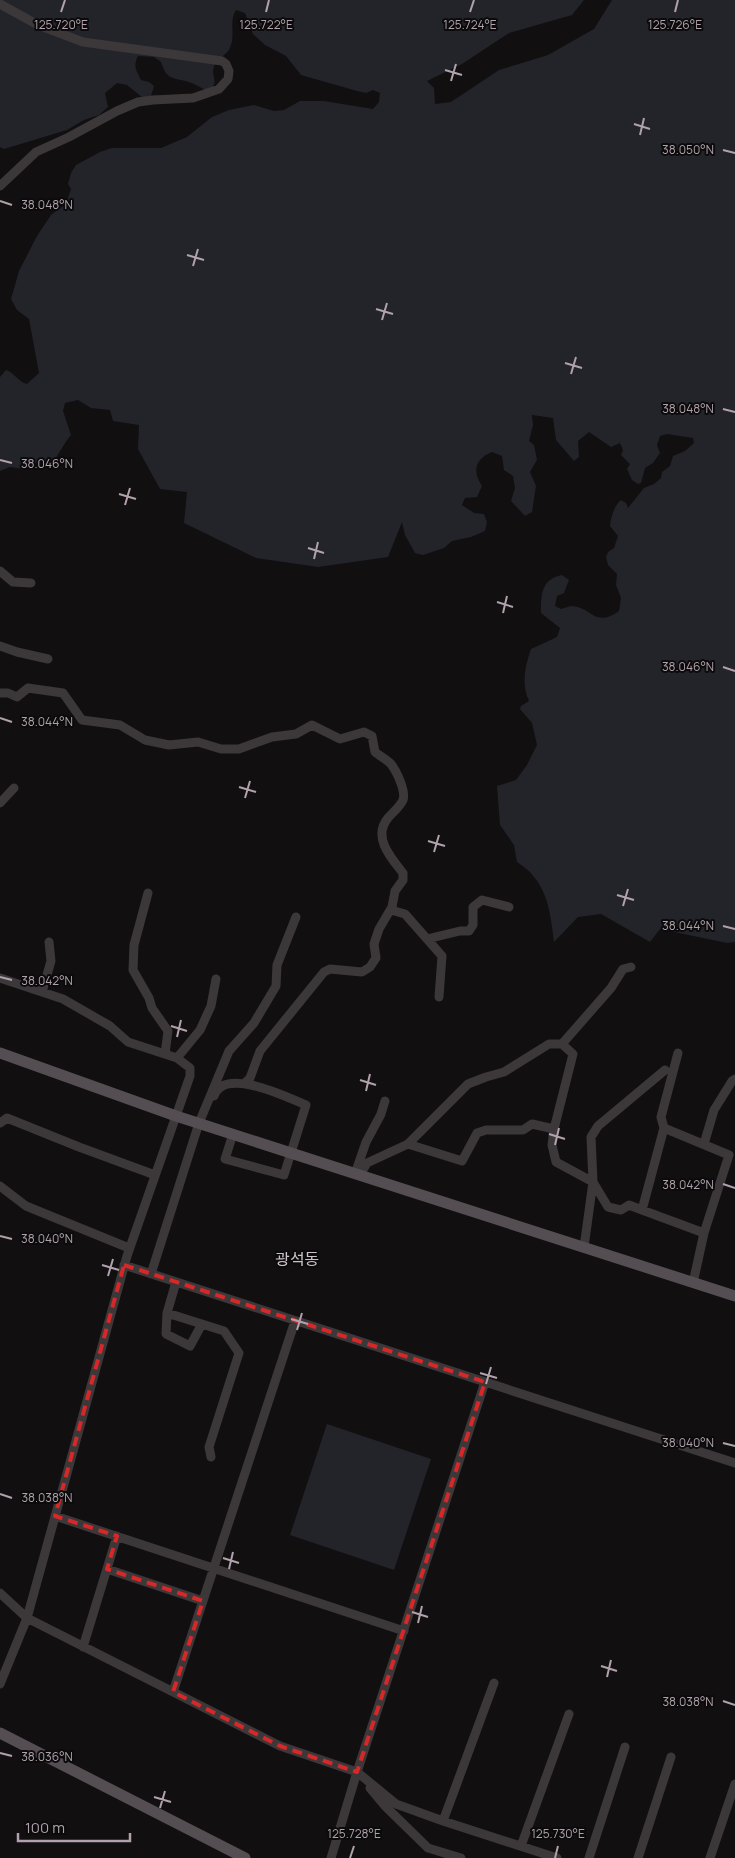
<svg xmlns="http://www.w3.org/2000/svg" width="735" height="1858" viewBox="0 0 735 1858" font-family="Manrope,'Noto Sans KR',sans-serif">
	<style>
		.green { fill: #22242a }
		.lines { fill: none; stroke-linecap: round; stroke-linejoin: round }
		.minor { stroke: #3c383a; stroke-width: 9 }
		.major { stroke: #544d52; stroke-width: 11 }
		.marked { fill: none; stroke: #d62828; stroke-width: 4; stroke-dasharray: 10 6; stroke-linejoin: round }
		.ticks { fill: none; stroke: #b1a1ac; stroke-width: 2 }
		.labels { text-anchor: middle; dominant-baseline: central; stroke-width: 4; stroke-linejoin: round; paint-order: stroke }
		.quarter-label { font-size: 16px; fill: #cdc2ca; stroke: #0c0b0b }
		.ticks-label { font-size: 12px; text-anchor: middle; fill: #b1a1ac; stroke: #0c0b0b; stroke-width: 4; stroke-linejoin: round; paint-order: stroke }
	</style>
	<rect width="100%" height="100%" fill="#110f10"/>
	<!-- green -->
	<path class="green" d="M0,0H584L572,15L509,33L462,64L427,81L434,88L435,104L451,102L499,70L548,55L594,29L612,0H735V942L727,943L660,929L650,942L601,914L578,917L554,942C550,909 547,881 517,862L514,845L500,825L497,786L516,780L527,765L537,745L532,723L520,709L521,706L529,701C521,684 525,666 531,649L557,637L560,628L541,613C541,595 541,579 562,575L569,580L564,593L557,596L555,606L561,609C565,608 569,606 573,606C592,608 595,628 619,611L621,598L616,585L617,574L608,565L606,557L608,552L614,548L618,536L610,526C611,517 614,506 621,500L626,503L628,508L644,488L654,484L661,478L662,472L670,466L673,456L685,451L694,443L693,438L667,434L660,436L657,445L660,453L653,463L645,468L641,483L638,484L632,480L627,469L630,464L621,455L623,450L620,443L611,447L589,432L578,441L579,457L574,461L556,440L553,418L532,415L533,425L529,441L534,445L537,460L530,472L536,486L532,512L525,516L511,501L515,488L513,476L504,470L502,456L492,452C475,459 472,471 482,486L477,497L465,498L462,505L474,513L484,514L487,522L485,531L471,537L452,541L444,548L423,555L415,553L405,535L402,522L388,557L318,567L256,558L184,523L187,492L160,489L138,449L139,425L113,421L110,410L91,408L78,400L65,403L63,411L71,435C63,444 60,454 52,462H38L24,469L10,467L0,471V377L6,370C15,373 17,381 27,384L39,373L29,319L17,310L11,299L19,271L37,236L51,215L66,204L71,189L68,184L71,173L76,165L100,152L112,148H161L187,137L212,117L229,110L254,105L274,111L284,110L300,101H324L373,109L379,102L380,93L373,90L366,93L357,91L301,75L286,56L265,45L253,34L245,13L236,10C229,20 235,34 231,45C228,56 217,57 214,66C210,78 221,81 208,91C202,89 196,84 189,82C173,77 167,81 161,62L154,57L138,56C133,66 136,70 141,80L149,82L154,86L151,96L143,98L127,85L117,83L105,93L108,107L99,115L84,120L67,130L4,149L0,147Z
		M327,1424L431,1459L394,1570L290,1535Z"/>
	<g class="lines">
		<!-- minor -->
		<path class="minor" d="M0,4L38,25L83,42L222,61L226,64L229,71L228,79L219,89L193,98L153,100L138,102L117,111L69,137L36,152L0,186
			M0,571L13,582L31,583
			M0,646L17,652L48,659
			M0,693H8L17,697L28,688L63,693L82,720L120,725L145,740L169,745L198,742L221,749H239L272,737L296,734L312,725L340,739L364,732L372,736L375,752C380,756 387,760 391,764C397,772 406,791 403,800C400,807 392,813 388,818C372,837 391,858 403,873V880L395,891L392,907L379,929L374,944L376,958L370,967L362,972L330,969L324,972L260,1051L250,1078L245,1083
			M0,803L14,788
			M148,893L134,945L133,970L149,998L152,1008L168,1031L165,1054
			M391,910L405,914L442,956L439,997
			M427,939L460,931H469L473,925V907L482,900L509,907
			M0,978L63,999L110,1026L128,1042L177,1058L190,1068V1076L127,1256L27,1618L0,1684
			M42,992L51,961L49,942
			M562,1044L573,1054L554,1129L552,1145L556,1162L593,1182L608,1207L621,1210L629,1205L642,1210
			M678,1053L661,1117L664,1128L642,1210L704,1233
			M177,1058L200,1030L211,1006L216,979
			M214,1096C224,1066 286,1097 306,1105L284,1175L225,1159L233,1134
			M0,1123L7,1118L79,1147L155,1175
			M664,1128L729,1155L704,1233L693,1283
			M408,1144L462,1161L477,1133L486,1130H523L532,1124L554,1129
			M704,1144L714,1110L732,1081L735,1079
			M355,1174L366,1142L381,1114L385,1101
			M360,1175L367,1163L408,1144L468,1084L486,1077L504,1072L549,1044H562L611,988L623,969L631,967
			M0,1186L26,1206L129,1248
			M584,1247L593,1182L591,1137L598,1126L665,1070
			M124,1265L735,1463
			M151,1274L199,1123L229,1051L254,1023L276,986L277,965L296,917
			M176,1282L167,1313L224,1331L239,1353L209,1447L211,1457
			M167,1313L166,1334L190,1346L202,1324
			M55,1516L404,1631
			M107,1569L203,1601
			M0,1593L27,1618L280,1746L357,1772L396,1804L443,1821L557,1858
			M83,1647L117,1536
			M173,1692L295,1321
			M370,1788L386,1807L428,1848L461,1858
			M443,1821L494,1683
			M521,1846L569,1714
			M331,1858L357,1772L485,1382
			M589,1858L625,1747
			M638,1858L671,1757
			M710,1858L735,1784"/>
		<!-- major -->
		<path class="major" d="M0,1053L176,1116L735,1296
			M0,1733L245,1858"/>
	</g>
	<!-- marked area -->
	<path class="marked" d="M124,1265L485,1382L357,1772L280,1746L173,1692L203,1601L107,1569L117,1536L55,1516Z"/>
	<!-- ticks -->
	<path class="ticks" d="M61,12L65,0M266,12L269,0M470,12L474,0M675,12L678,0M445,70L462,75M451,81L456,64M634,124L650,129M640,135L644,118M723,150L735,153M0,201L12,205M187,255L204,260M193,266L198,249M376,309L393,314M382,320L387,303M565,363L582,368M571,374L576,357M723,409L735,412M0,460L12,463M119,494L136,499M125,505L130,488M308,548L324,553M314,559L318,542M497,602L513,607M503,613L507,596M723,667L735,671M0,718L12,722M239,787L256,792M245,798L250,781M428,841L445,846M434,852L439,835M617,895L634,900M623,906L628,889M723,926L735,929M0,977L12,980M171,1026L187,1031M177,1037L181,1020M360,1080L376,1085M366,1091L370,1074M549,1134L565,1139M555,1145L559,1128M723,1184L735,1188M0,1236L12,1239M102,1265L119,1270M108,1276L113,1259M291,1319L308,1324M297,1330L302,1313M480,1373L497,1378M486,1384L491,1367M723,1443L735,1446M0,1494L12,1498M223,1558L239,1563M229,1569L233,1552M412,1612L428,1617M418,1623L422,1606M601,1666L617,1671M607,1677L611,1660M723,1701L735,1705M0,1753L12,1756M154,1797L171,1802M160,1808L165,1791M350,1858L354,1846M555,1858L558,1846"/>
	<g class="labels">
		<!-- quarter labels -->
		<g class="quarter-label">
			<text x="297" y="1259">광석동</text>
		</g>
	</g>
	<g class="ticks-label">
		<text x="61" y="29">125.720°E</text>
		<text x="266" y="29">125.722°E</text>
		<text x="470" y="29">125.724°E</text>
		<text x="675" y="29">125.726°E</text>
		<text x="688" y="154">38.050°N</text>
		<text x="47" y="209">38.048°N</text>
		<text x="688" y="413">38.048°N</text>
		<text x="47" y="468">38.046°N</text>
		<text x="688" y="671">38.046°N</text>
		<text x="47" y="726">38.044°N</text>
		<text x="688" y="930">38.044°N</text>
		<text x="47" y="985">38.042°N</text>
		<text x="688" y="1189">38.042°N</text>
		<text x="47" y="1243">38.040°N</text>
		<text x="688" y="1447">38.040°N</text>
		<text x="47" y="1502">38.038°N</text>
		<text x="688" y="1706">38.038°N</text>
		<text x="47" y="1761">38.036°N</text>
		<text x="354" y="1838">125.728°E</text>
		<text x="558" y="1838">125.730°E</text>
	</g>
	<!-- scale -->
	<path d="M18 1833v8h112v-8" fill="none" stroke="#b1a1ac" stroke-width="2.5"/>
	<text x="25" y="1833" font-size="15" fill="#b1a1ac" stroke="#0c0b0b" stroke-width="4" paint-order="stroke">100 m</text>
</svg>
